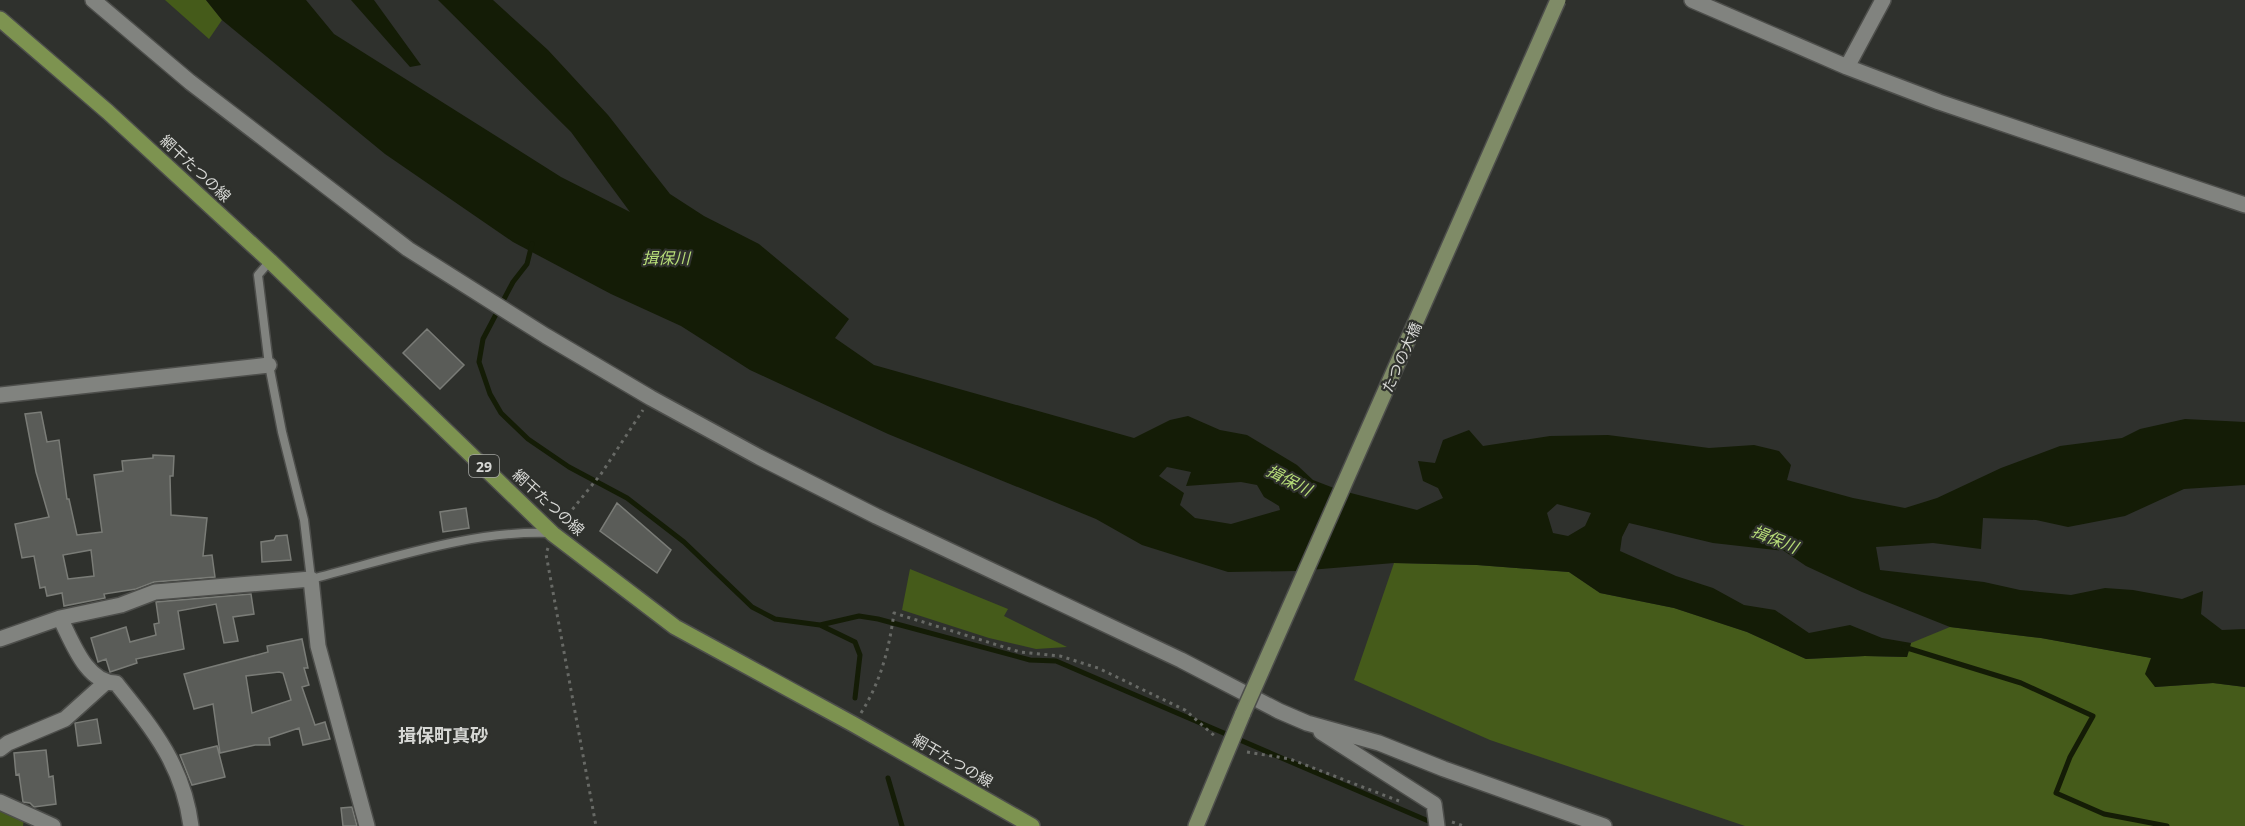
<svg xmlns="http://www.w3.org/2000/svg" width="2245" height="826" viewBox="0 0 2245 826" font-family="'Noto Sans','Noto Sans JP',sans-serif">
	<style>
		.green { fill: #455b1a }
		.water { fill: #141c06; fill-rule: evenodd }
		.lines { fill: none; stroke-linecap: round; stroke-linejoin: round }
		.stream { stroke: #141c06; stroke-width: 5 }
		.building { fill: #5a5c58; stroke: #7a7c77; stroke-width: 1.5; fill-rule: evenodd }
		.lane-casing { stroke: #4d4e4b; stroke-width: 11 }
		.street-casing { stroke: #4d4e4b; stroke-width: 18 }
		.secondary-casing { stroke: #4d4e4b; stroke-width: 18 }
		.primary-casing { stroke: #4d4e4b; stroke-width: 18 }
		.path { stroke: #676965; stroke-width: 3; stroke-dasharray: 3 4.5; stroke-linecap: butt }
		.lane { stroke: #81837f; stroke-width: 8 }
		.street { stroke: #81837f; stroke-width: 15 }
		.secondary { stroke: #7f8b67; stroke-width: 15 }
		.primary { stroke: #7d9350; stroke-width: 15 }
		.secondary-bridge-casing { stroke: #4d4e4b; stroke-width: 18; stroke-linecap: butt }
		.secondary-bridge { stroke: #7f8b67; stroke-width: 15 }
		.labels { text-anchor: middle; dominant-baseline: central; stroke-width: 4.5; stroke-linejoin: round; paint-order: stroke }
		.shield { fill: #2f312d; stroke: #a5a6a3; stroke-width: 1.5 }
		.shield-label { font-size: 14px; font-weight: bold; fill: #d7d8d5 }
		.street-label { font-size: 15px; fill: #d7d8d5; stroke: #2f312d }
		.water-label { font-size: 16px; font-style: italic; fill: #b7dd78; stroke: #2f312d }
		.quarter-label { font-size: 18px; font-weight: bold; fill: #d7d8d5; stroke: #2f312d }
	</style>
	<rect width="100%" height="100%" fill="#2f312d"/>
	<!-- green -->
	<path class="green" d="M165,0H206L222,20L209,39Z
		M1394,563L1477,565L1569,572L1600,593L1674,608L1747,632L1806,659L1865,656L1907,657L1911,643L1950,627L2041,638L2152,658L2155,687L2213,683L2245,687V826H1745L1490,740L1354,680Z
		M910,569L1008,609L1004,616L1067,647L1036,649L989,638L902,610Z
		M0,807L24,818L23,826H0Z"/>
	<!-- water -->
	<path class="water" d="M206,0H306L334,34L561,177L630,212L571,132L438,0H493L548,50L608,115L670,194L704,216L759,244L849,319L835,338L874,365L1134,438L1170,420L1188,416L1220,430L1247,435L1297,465L1313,480L1339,490L1417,510L1443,498L1438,488L1423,481L1418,461L1435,463L1443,440L1469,430L1483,446L1550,436L1608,435L1709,448L1754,445L1779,451L1791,465L1787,480L1853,498L1905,508L1937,498L2001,468L2060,446L2122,438L2140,429L2185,419L2245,422V485L2184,489L2125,516L2068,527L2036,520L1983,518L1981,549L1933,543L1876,547L1880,570L1984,582L2020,590L2071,595L2105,588L2133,590L2182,599L2203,591L2201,614L2222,630L2245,629V687L2213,683L2155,687L2145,674L2151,658L2041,638L1950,627L1862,592L1806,566L1784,551L1713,543L1629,523L1622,537L1620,551L1676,576L1713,588L1744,605L1775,610L1809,633L1850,625L1882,638L1911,643L1907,657L1865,656L1806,659L1747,632L1674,608L1600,593L1569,572L1477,565L1394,563L1297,571L1228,572L1142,545L1096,519L888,434L750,370L681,326L611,294L513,242L385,154L222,20ZM1167,467L1191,472L1186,486L1241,482L1257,485L1264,497L1279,506L1280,510L1231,524L1195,518L1180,505L1184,493L1159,476ZM1557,504L1591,513L1585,526L1568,536L1553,533L1547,513Z
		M351,0H374L421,65L410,67Z"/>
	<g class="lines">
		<!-- stream -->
		<path class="stream" d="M532,244L527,264L513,282L483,339L479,362L490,394L501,413L528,439L569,467L627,498L684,542L752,607L775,619L820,625L855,642L860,655L855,698
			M820,625L859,616L878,619L1030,660L1056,661L1433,823
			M1904,647L2021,683L2093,716L2070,757L2056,793L2104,814L2167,826
			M888,778L902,826"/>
	</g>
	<!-- building -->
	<path class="building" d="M427,329L464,365L440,389L403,353Z
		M41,412L47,442L59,440L67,499H69L77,535L102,532L94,475L123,471L122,461L153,458V455L174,456L173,476H170L171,515L207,518L203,556L212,555L215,577L154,582L136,589L104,594L105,598L64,606L62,593L47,596L45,587L40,588L34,556L22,558L15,524L49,517L36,472L25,414ZM91,550L94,576L68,579L63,555Z
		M617,503L671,550L657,573L600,531Z
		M466,508L469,528L443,532L440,512Z
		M287,535L291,560L262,562L261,542L274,540L276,536Z
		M251,594L254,614L233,617L238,641L224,643L216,604L178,611L184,649L136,659L137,663L110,672L106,659L98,662L91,638L126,627L130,642L156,635L154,624L159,623L156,602Z
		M302,639L308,668H304L309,685L302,687L315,725L325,722L330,739L303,745L299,728L269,738L270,745H255L220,753L213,704L194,709L184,674L268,652L267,646ZM279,672L283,673L291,700L252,713L246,676Z
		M97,719L101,743L78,746L75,723Z
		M217,746L225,777L192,785L180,755Z
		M46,750L49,777L53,776L56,804L34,807L30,803L23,802L19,774L16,775L14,753Z
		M352,807L357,826H343L341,808Z"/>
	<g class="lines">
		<defs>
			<path id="lane" d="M270,261L258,275L269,365L282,432L304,520L311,579C387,560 471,530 550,533"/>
			<path id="street" d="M93,0L190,82L408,249L546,336L651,398L759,457L876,516L1181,660L1279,711L1307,723L1379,743L1444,769L1604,826
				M1692,0L1847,67L1939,102L2245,205
				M1847,67L1883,0
				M0,395L269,365
				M60,618C72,641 86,683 116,683C153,729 183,765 191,826
				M0,639L60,618L121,605L155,592L311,579L318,646L367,826
				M1321,732L1434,804L1437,826
				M0,749L8,743L65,719L105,683
				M0,802L53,826"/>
			<path id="secondary" d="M1196,826L1243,713"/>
			<path id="primary" d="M0,19L108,112L270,261L553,534L675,627L853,724L1032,826"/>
		</defs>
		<!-- lane casing -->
		<use href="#lane" class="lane-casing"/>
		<!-- street casing -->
		<use href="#street" class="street-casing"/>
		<!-- secondary casing -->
		<use href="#secondary" class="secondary-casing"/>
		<!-- primary casing -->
		<use href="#primary" class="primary-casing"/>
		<!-- path -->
		<path class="path" d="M563,521L601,474L643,410
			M548,548L546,554L596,826
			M861,713C881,681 889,649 894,613L1020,652L1060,656L1098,668L1185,710L1217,738
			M1247,752L1290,759L1399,801
			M1452,822L1464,826"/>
		<!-- lane -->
		<use href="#lane" class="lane"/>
		<!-- street -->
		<use href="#street" class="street"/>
		<!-- secondary -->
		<use href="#secondary" class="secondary"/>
		<!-- primary -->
		<use href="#primary" class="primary"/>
		<defs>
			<path id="secondary-bridge" d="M1243,713L1558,0"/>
		</defs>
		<!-- secondary-bridge casing -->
		<use href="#secondary-bridge" class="secondary-bridge-casing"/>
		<!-- secondary-bridge -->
		<use href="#secondary-bridge" class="secondary-bridge"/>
	</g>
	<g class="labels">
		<!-- shield labels -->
		<rect class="shield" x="469" y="455" width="30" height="22" rx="4.5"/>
		<g class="shield-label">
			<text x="484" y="466">29</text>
		</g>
		<!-- street labels -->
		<g class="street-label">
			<text transform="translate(196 168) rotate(43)">網干たつの線</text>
			<text transform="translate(1401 357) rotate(-66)">たつの大橋</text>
			<text transform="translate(549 502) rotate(42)">網干たつの線</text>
			<text transform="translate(953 760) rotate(30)">網干たつの線</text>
		</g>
		<!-- water labels -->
		<g class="water-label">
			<text x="666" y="258">揖保川</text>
			<text transform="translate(1289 480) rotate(27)">揖保川</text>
			<text transform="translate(1775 539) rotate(22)">揖保川</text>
		</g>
		<!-- quarter labels -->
		<g class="quarter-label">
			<text x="443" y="735">揖保町真砂</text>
		</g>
	</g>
</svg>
